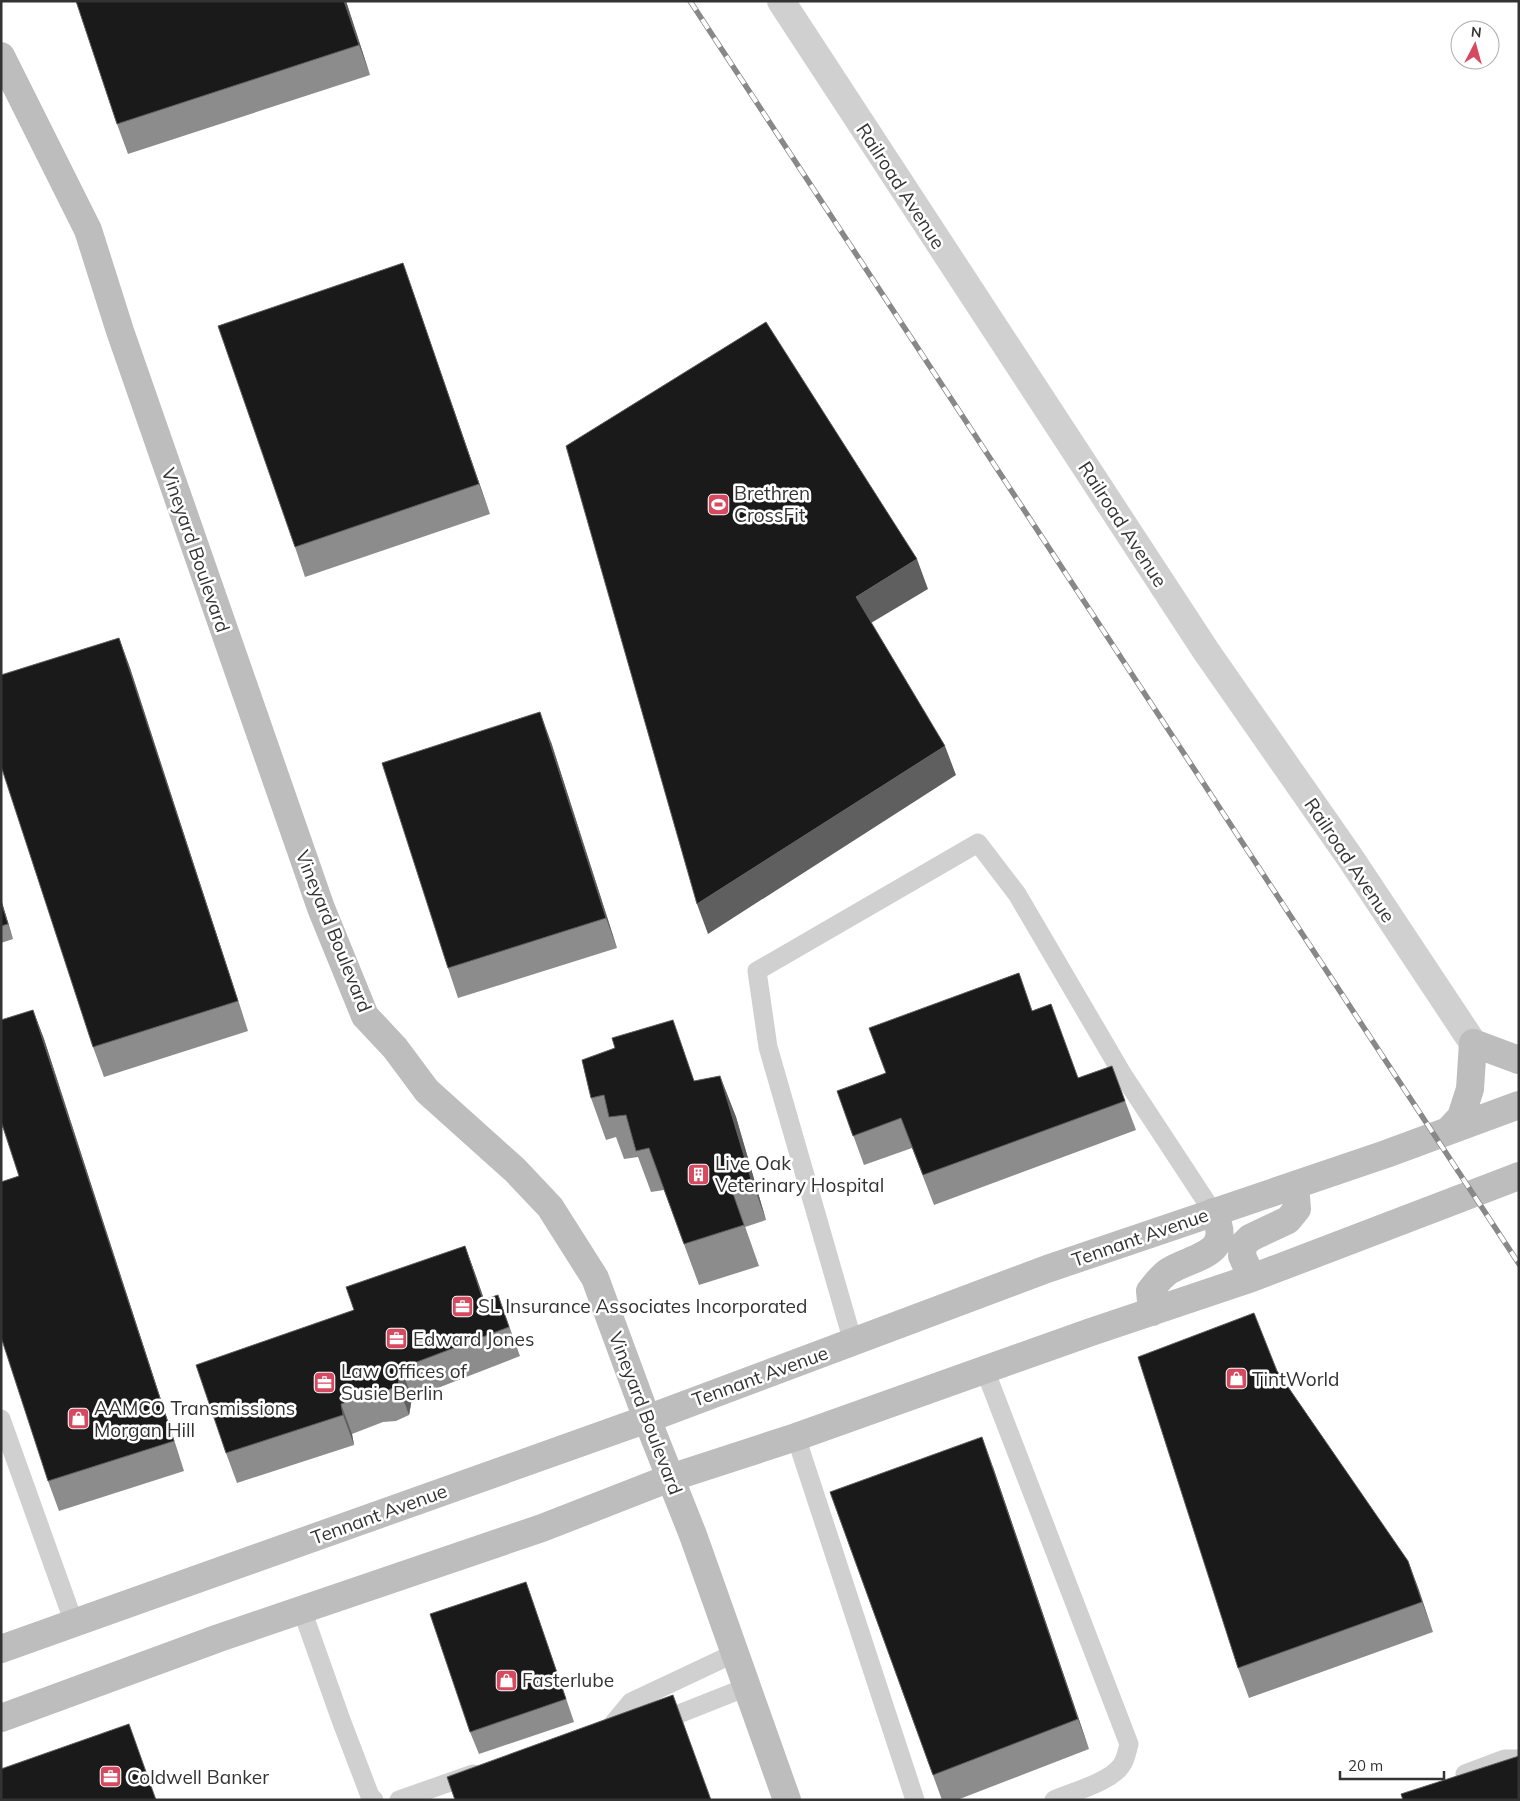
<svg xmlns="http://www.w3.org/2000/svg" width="1520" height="1801" viewBox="0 0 1520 1801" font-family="Mulish,sans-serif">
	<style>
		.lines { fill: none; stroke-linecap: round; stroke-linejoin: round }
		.lane { stroke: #d0d0d0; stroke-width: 19 }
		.street { stroke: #d0d0d0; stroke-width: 28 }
		.secondary { stroke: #bdbdbd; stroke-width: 28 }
		.rail-casing { stroke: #888; stroke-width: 5.5 }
		.rail { stroke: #fff; stroke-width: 4; stroke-dasharray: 11; stroke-linecap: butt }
		.wall { fill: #8c8c8c }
		.shaded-wall { fill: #5f5f5f }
		.building { fill: #1a1a1a; stroke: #5f5f5f }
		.labels { text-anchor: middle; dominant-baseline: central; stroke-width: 5; stroke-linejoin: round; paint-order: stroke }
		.street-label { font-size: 19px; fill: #333; stroke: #fff }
		.poi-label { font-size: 19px; fill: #333; stroke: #fff; text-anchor: start }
	</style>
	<rect width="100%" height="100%" fill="#fff"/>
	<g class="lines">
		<!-- lane -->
		<path class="lane" d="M853,1342L768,1047L757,971L978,843L1017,894L1123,1075L1213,1212
			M985,1370L1129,1744C1127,1751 1126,1760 1121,1766C1110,1782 1072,1792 1054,1800
			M1,1419L74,1623
			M796,1437L915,1800
			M302,1610L341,1720L370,1796L374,1800
			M656,1723L747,1687
			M612,1725L631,1702L735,1653
			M1465,1774L1505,1759H1519
			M399,1800L473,1774"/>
		<!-- street -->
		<path class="street" d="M781,1L1206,651L1351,859L1473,1043"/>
		<!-- secondary -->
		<path class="secondary" d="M1,56L88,230L120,331L321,908L365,1016L395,1048L427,1091L515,1170L550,1207L595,1278L647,1419L693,1535L787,1800
			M1448,1131L1461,1117L1470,1089L1473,1043L1519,1060
			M1252,1278L1242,1256L1243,1245L1250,1238L1288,1220L1297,1209L1295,1185
			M1152,1312L1150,1291C1156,1284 1161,1276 1169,1271C1193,1256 1236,1255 1213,1212
			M1,1649L647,1419L1047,1269L1386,1154L1519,1105
			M1,1718L219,1638L542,1528L670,1478L796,1437L1091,1332L1252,1278L1519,1176"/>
		<defs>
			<path id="rail" d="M690,1L1519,1264"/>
		</defs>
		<!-- rail casing -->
		<use href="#rail" class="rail-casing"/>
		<!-- rail -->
		<use href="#rail" class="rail"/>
	</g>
	<!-- wall -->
	<path class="wall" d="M346,1L370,75L128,154L117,124Z
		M403,263L490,514L305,577L295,547Z
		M119,638L130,668L248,1031L104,1077L93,1047Z
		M551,742L617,948L458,998L448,968Z
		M1,899L13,939L1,943Z
		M33,1010L44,1039L184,1471L59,1511L48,1481L19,1176L3,1128H1V1020Z
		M1032,1011L1078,1078L1112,1066L1136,1130L934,1205L912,1148L864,1165L837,1091L886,1073Z
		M582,1060L695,1081L720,1076L736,1117L766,1220L745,1227L759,1266L699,1285L664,1190L651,1192L638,1157L624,1159L616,1137L606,1140L591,1098Z
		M465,1246L484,1299L498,1295L520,1356L412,1398L409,1415L396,1421L383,1422L352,1434L354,1445L237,1483L226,1453L354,1310Z
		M993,1467L1089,1749L957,1800H942L830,1492Z
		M1408,1561L1433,1632L1249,1698L1238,1668Z
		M526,1582L574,1722L479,1754L470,1732Z"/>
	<!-- shaded-wall -->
	<path class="shaded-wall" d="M344,1H346L370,75L359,45Z
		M403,263L413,293L490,514L479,484Z
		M917,559L928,589L866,626L856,597Z
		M119,638L130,668L248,1031L238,1001Z
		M540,712L551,742L617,948L606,918Z
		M945,746L956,775L708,934L697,904Z
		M1,899L13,939L8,924L1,902Z
		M33,1010L44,1039L184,1471L174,1441Z
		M720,1076L736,1117L766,1220L751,1179Z
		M730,1185L745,1227L759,1266L744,1225Z
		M465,1246L476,1276L494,1329L483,1300Z
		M401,1368L412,1398L409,1415L398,1385Z
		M341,1404L352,1434L354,1445L343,1415Z
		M982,1437L993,1467L1089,1749L1078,1719Z
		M1408,1561L1419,1590L1433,1632L1422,1602Z
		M526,1582L534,1605L574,1722L566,1699Z"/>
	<!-- building -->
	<path class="building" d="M76,1H344L359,45L117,124Z
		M403,263L479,484L295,547L218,326Z
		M766,322L917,559L856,597L945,746L697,904L566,446Z
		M119,638L238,1001L93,1047L1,766V675Z
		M540,712L606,918L448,968L382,763Z
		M1,902L8,924L1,926Z
		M1019,973L1032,1011L1051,1004L1078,1078L1112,1066L1125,1101L923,1175L901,1118L853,1136L837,1091L886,1073L869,1028Z
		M33,1010L174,1441L48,1481L1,1337V1182L19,1176L1,1121V1020Z
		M673,1020L694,1081L720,1076L751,1179L730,1185L744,1225L684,1244L649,1148L636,1151L626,1115L609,1117L604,1095L591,1098L582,1060L615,1048L612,1038Z
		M465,1246L483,1300L498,1295L509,1327L401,1368L398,1385L385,1392H372L341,1404L343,1415L226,1453L196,1365L354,1310L346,1287Z
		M1254,1313L1277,1371L1408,1561L1422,1602L1238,1668L1138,1357Z
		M982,1437L1078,1719L933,1775L830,1492Z
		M526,1582L566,1699L470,1732L430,1614Z
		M673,1695L711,1800H455L447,1777Z
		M129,1724L156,1800H1V1769Z
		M1519,1756V1800H1403L1401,1794Z"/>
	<!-- icons -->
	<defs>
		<symbol id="stadium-square" viewBox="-11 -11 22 22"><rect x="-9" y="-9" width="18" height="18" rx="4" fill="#d6495e" stroke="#fff"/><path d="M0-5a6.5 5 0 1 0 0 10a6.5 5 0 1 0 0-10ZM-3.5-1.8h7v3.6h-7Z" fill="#fff"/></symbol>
		<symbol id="building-square" viewBox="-11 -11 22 22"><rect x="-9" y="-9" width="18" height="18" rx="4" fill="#d6495e" stroke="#fff"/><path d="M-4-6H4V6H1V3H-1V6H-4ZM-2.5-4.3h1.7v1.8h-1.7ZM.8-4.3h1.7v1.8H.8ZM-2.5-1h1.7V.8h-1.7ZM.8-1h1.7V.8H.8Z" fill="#fff"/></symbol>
		<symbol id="office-square" viewBox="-11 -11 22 22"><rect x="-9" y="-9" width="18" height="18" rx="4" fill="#d6495e" stroke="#fff"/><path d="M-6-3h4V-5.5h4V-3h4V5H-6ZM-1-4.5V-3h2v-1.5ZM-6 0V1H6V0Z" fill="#fff"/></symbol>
		<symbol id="shop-square" viewBox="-11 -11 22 22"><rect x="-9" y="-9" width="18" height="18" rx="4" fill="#d6495e" stroke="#fff"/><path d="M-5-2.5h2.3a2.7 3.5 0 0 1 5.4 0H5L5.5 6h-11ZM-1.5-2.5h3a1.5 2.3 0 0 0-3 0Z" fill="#fff"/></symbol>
	</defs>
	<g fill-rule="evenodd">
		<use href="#stadium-square" x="706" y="492" width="25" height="25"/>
		<use href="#building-square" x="686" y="1162" width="25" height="25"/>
		<use href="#office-square" x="450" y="1294" width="25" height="25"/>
		<use href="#office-square" x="384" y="1326" width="25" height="25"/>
		<use href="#shop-square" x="1224" y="1366" width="25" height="25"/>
		<use href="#office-square" x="312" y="1370" width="25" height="25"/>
		<use href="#shop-square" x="66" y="1406" width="25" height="25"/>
		<use href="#shop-square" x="494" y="1668" width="25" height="25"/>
		<use href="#office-square" x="98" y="1764" width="25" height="25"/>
	</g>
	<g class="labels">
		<!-- street labels -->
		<g class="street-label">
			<text transform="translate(901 186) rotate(57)">Railroad Avenue</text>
			<text transform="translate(1123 524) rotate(57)">Railroad Avenue</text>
			<text transform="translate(196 550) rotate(71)">Vineyard Boulevard</text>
			<text transform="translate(1350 860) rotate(56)">Railroad Avenue</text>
			<text transform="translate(334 931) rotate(68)">Vineyard Boulevard</text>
			<text transform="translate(1140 1237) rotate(-19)">Tennant Avenue</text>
			<text transform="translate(760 1376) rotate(-20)">Tennant Avenue</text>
			<text transform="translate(646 1413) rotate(69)">Vineyard Boulevard</text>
			<text transform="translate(379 1514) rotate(-20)">Tennant Avenue</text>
		</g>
		<!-- poi labels -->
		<g class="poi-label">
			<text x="734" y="493">Brethren<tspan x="734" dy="22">CrossFit</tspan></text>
			<text x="715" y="1163">Live Oak<tspan x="715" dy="22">Veterinary Hospital</tspan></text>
			<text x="478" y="1306">SL Insurance Associates Incorporated</text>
			<text x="413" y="1339">Edward Jones</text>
			<text x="341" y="1371">Law Offices of<tspan x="341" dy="22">Susie Berlin</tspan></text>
			<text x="1252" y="1379">TintWorld</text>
			<text x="94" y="1408">AAMCO Transmissions<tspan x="94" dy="22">Morgan Hill</tspan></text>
			<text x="522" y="1680">Fasterlube</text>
			<text x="127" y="1777">Coldwell Banker</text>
		</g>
	</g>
	<!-- border -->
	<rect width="1520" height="1801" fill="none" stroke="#333333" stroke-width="5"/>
	<!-- north arrow -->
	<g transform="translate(1475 45) rotate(6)"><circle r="24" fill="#ffffff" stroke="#adadad"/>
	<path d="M0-4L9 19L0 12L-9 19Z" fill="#d6495e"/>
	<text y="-8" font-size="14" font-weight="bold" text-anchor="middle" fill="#333333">N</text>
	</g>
	<!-- scale -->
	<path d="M1340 1771v8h104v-8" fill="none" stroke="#333333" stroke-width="2.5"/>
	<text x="1348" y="1771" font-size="15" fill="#333333" stroke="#ffffff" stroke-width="4" paint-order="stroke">20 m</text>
</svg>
